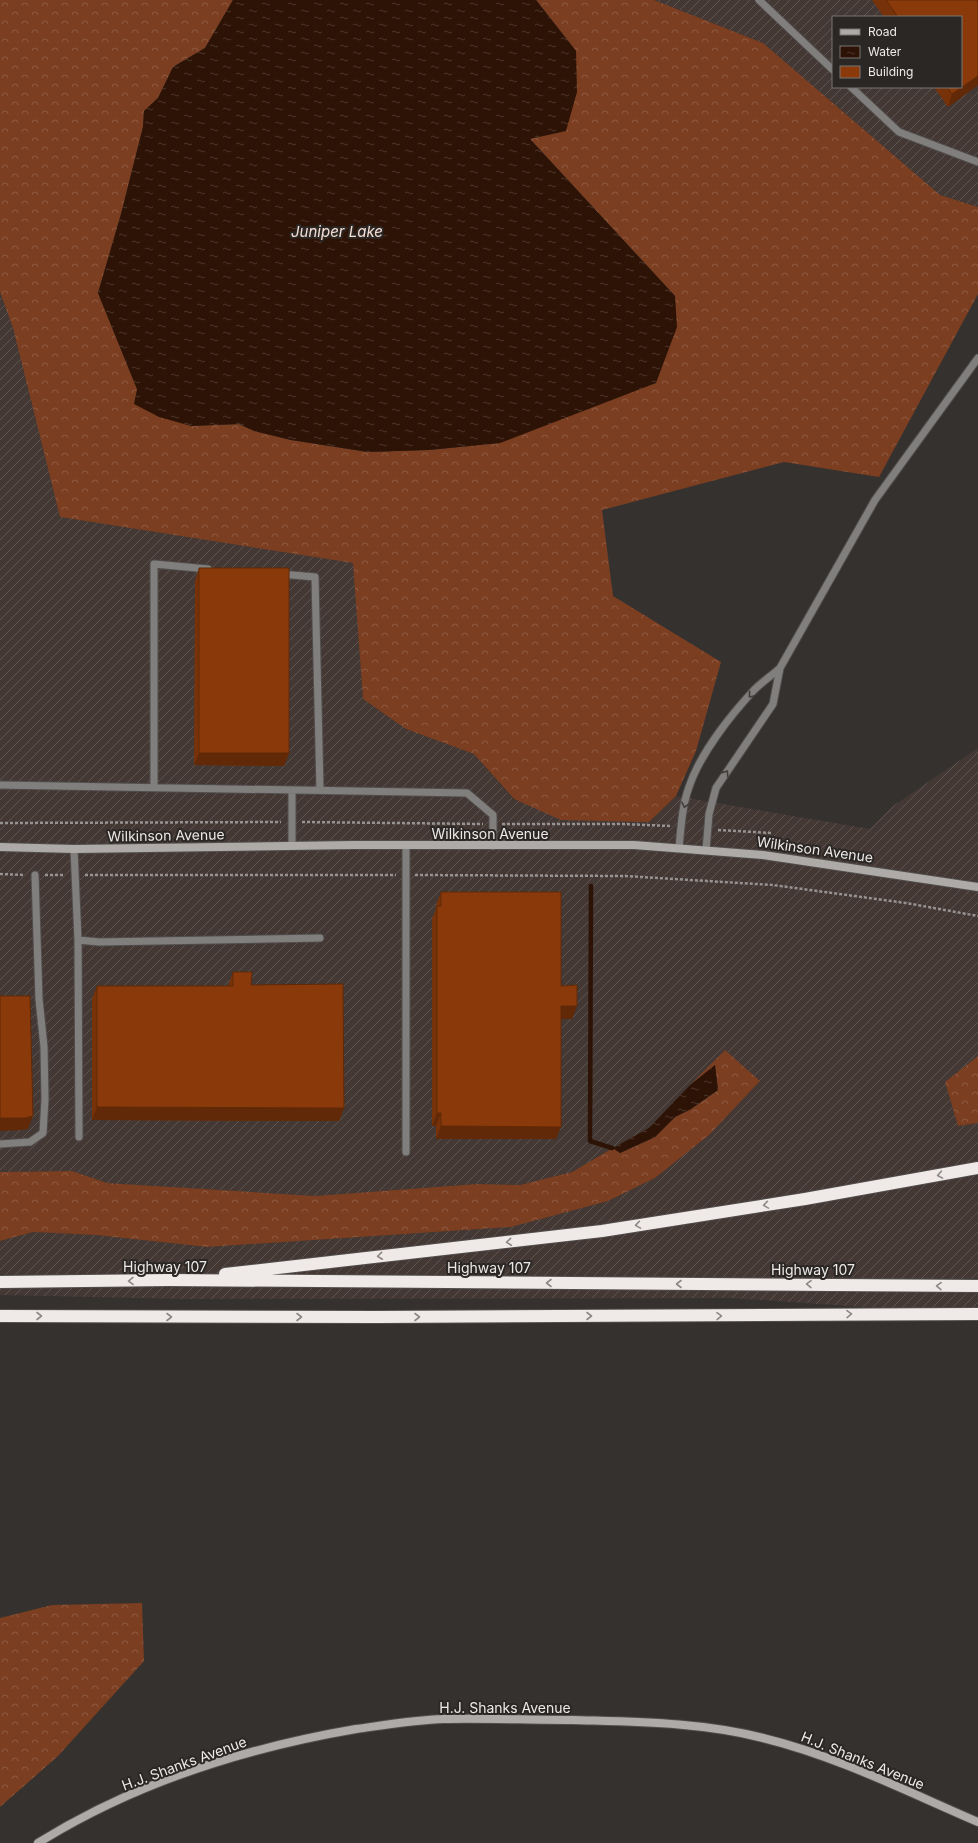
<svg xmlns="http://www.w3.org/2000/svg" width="978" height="1843" viewBox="0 0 978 1843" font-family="Inter,sans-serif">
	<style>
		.industrial { fill: url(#industrial-furrows); fill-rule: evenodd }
		.forest { fill: url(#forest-crowns) }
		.water { fill: url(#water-ripples) }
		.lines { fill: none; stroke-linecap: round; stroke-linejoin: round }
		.stream { stroke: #2d1306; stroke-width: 4.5 }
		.lane-casing { stroke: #524e4d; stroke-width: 9 }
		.secondary-casing { stroke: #524e4d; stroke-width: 10 }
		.highway-casing { stroke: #524e4d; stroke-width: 14 }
		.path { stroke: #979392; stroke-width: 2.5; stroke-dasharray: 3 2; stroke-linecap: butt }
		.lane { stroke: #817f7e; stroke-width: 7 }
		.secondary { stroke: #adaaa8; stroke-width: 8 }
		.highway { stroke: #efe9e7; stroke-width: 12 }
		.wall { fill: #773209 }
		.shaded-wall { fill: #612907 }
		.building { fill: #8a3a0a; stroke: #612907 }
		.oneway { stroke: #403d3b }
		.oneway2 { stroke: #8d8886 }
		.labels { text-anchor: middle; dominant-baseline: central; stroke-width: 4; stroke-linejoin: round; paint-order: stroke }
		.street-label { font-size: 14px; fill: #ece9e8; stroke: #2b2725 }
		.water-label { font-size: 15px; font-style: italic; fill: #f6ded3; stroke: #2b2725 }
	</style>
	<defs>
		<pattern id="industrial-furrows" width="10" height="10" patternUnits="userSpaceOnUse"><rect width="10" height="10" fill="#433834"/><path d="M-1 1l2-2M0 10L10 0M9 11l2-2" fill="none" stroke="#5e5551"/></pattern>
		<pattern id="forest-crowns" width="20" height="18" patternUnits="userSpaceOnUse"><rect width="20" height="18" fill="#7b3e21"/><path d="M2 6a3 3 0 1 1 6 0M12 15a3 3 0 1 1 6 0" fill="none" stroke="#8e5a41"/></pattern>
		<pattern id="water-ripples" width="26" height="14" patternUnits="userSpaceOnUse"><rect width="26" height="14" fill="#2d1306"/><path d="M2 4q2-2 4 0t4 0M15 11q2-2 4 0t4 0" fill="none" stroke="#4c352a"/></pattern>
	</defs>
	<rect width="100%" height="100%" fill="#35312f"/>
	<!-- industrial -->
	<path class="industrial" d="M654,0H978V207L940,195L763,43ZM833,17H961V87H833Z
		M0,292L13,328L60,517L354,563L363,699L406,729L474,754L514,800L649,822L676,796L870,829L893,806L978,748V1056L945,1082L958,1126L978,1123V1315L732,1298L184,1299L0,1295V1241L33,1232L96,1235L207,1247L511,1227L608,1201L655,1178L709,1135L725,1050L649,1128L572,1172L520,1185L477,1184L315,1196L107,1183L72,1171L0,1172Z"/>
	<!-- forest -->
	<path class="forest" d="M0,0H233L205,48L173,67L158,98L144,111L143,127L121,214L98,293L137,389L191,426L239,424L254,431L291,440L368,452L429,450L500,443L675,296L530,139L576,51L536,0H654L763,43L940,195L978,207V294L879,477L784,462L602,510L613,596L721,662L696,751L676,796L649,822L561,820L514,799L474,754L406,729L363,699L353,563L60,517L13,328L0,292Z
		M725,1050L760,1081L709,1135L655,1178L608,1201L511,1227L207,1247L96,1235L33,1232L0,1241V1172L72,1171L107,1183L315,1196L477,1184L520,1185L572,1172L613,1148L620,1153L655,1137L675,1117L691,1109L718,1090L715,1065L689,1086Z
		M978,1056V1123L958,1126L945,1082Z
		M142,1603L144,1661L58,1756L0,1807V1618L52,1605Z"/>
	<!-- water -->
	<path class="water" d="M233,0H536L576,51L577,92L566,131L530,139L675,296L677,327L656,383L500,443L429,450L368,452L291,440L254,431L239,424L191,426L159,417L134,404L137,389L98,293L121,214L143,127L144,111L158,98L173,67L205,48Z
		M715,1065L718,1090L691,1109L675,1117L655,1137L620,1153L613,1148L649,1128L689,1086Z"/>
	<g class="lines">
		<!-- stream -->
		<path class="stream" d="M591,886L590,1141L612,1148"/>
		<defs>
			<path id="lane" d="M759,0L833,70
				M851,87L899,132L978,162
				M281,574L315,577L320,790
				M0,785L467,793L493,815V846
				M154,787V564L208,569
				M292,790V846
				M679,848C681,828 682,806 689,787C700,754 730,716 754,690C762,682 771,676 780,668
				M74,849L78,940L79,1137
				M706,850L709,814L716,788L773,704L780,668L875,500L978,358
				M78,940L99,942L320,938
				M0,1144L30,1142L43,1133L45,1099L44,1047L39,999L35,875
				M406,1152V846"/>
			<path id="secondary" d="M0,847L74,849L353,845H634L763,855L978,887
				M38,1843C134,1783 245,1748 356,1729C385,1725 414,1720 444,1719C486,1718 529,1720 572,1720C636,1722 700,1722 763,1738C837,1756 908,1792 978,1822"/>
			<path id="highway" d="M225,1274L602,1231L805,1199L978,1168
				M0,1282L170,1280L978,1286
				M0,1316L378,1317L978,1314"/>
		</defs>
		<!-- lane casing -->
		<use href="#lane" class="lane-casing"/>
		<!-- secondary casing -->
		<use href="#secondary" class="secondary-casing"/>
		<!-- highway casing -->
		<use href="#highway" class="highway-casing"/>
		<!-- path -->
		<path class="path" d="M302,822L483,824
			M0,823L281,822
			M502,824H622L671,826
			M718,830L772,833
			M0,874L24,875
			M45,875H64
			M85,875H396
			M415,875L625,876L773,885L906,903L978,916"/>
		<!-- lane -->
		<use href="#lane" class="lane"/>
		<!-- secondary -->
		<use href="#secondary" class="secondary"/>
		<!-- highway -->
		<use href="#highway" class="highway"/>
	</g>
	<!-- wall -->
	<path class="wall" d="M872,0H978V85L948,107L934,87H961V17H884Z
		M199,568L289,753L284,766L194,765L195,581Z
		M441,892L561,986L572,1019H561L556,1139H436V1126H432V919L436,909V905Z
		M233,972L251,985L344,1108L339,1121L92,1120V999L97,986H228Z"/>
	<!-- shaded-wall -->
	<path class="shaded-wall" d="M978,76V85L948,107L952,94Z
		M199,753H289L284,766L194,765Z
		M561,1006H577L572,1019H556Z
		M97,1107L344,1108L339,1121L92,1120Z
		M437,1113H441L436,1126H432Z
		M33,1116L28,1129L20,1130L0,1131V1118Z
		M441,1126L561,1127L556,1139H436Z"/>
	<!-- building -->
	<path class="building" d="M886,0H978V76L952,94L947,87H961V17H898Z
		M199,568H289V753H199Z
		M441,892H561V986L577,985V1006H561V1127L441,1126V1113H437V906H441Z
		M233,972H252L251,985L343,984L344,1108L97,1107V986H233Z
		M0,996H30L33,1116L25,1118H0Z"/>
	<!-- one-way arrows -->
	<defs><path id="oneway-chevron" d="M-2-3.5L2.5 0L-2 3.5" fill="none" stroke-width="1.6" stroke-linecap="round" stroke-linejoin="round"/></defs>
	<g class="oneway">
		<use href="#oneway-chevron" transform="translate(751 695) rotate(130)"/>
		<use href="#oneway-chevron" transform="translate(726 773) rotate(-55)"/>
		<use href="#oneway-chevron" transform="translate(685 805) rotate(102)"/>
	</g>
	<g class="oneway2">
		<use href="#oneway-chevron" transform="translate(940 1175) rotate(170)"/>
		<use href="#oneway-chevron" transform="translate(766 1205) rotate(171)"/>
		<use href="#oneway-chevron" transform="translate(638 1225) rotate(171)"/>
		<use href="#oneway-chevron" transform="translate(509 1242) rotate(174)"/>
		<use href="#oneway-chevron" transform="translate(380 1256) rotate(174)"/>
		<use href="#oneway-chevron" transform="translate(131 1281) rotate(179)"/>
		<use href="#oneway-chevron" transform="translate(549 1283) rotate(-180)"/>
		<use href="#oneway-chevron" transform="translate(679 1284) rotate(-180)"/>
		<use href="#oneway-chevron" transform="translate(809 1284) rotate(-179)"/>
		<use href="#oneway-chevron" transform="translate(939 1286) rotate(-179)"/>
		<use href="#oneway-chevron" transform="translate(849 1314) rotate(-1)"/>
		<use href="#oneway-chevron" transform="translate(39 1316)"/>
		<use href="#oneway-chevron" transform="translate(589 1316)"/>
		<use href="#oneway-chevron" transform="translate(719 1316) rotate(-1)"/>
		<use href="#oneway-chevron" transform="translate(169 1317)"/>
		<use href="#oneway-chevron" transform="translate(299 1317)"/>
		<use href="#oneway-chevron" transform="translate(417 1317)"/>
	</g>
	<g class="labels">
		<!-- street labels -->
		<g class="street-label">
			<text x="490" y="833">Wilkinson Avenue</text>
			<text transform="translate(166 835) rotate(-1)">Wilkinson Avenue</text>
			<text transform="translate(815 849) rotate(8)">Wilkinson Avenue</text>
			<text x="165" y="1266">Highway 107</text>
			<text x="489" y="1267">Highway 107</text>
			<text x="813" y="1269">Highway 107</text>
			<text x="505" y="1707">H.J. Shanks Avenue</text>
			<text transform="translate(863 1760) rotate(22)">H.J. Shanks Avenue</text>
			<text transform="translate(184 1763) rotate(-20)">H.J. Shanks Avenue</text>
		</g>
		<!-- water labels -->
		<g class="water-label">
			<text x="337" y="231">Juniper Lake</text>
		</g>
	</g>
	<!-- legend -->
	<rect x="832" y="16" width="130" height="72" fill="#2b2725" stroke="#787573"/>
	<rect x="840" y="29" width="20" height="6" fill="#adaaa8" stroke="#787573"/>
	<text x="868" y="36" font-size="12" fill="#ece9e8">Road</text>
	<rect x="840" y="46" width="20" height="12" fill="url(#water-ripples)" stroke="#787573"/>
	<text x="868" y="56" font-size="12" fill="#ece9e8">Water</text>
	<rect x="840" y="66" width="20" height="12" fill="#8a3a0a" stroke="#787573"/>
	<text x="868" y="76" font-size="12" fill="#ece9e8">Building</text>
</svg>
